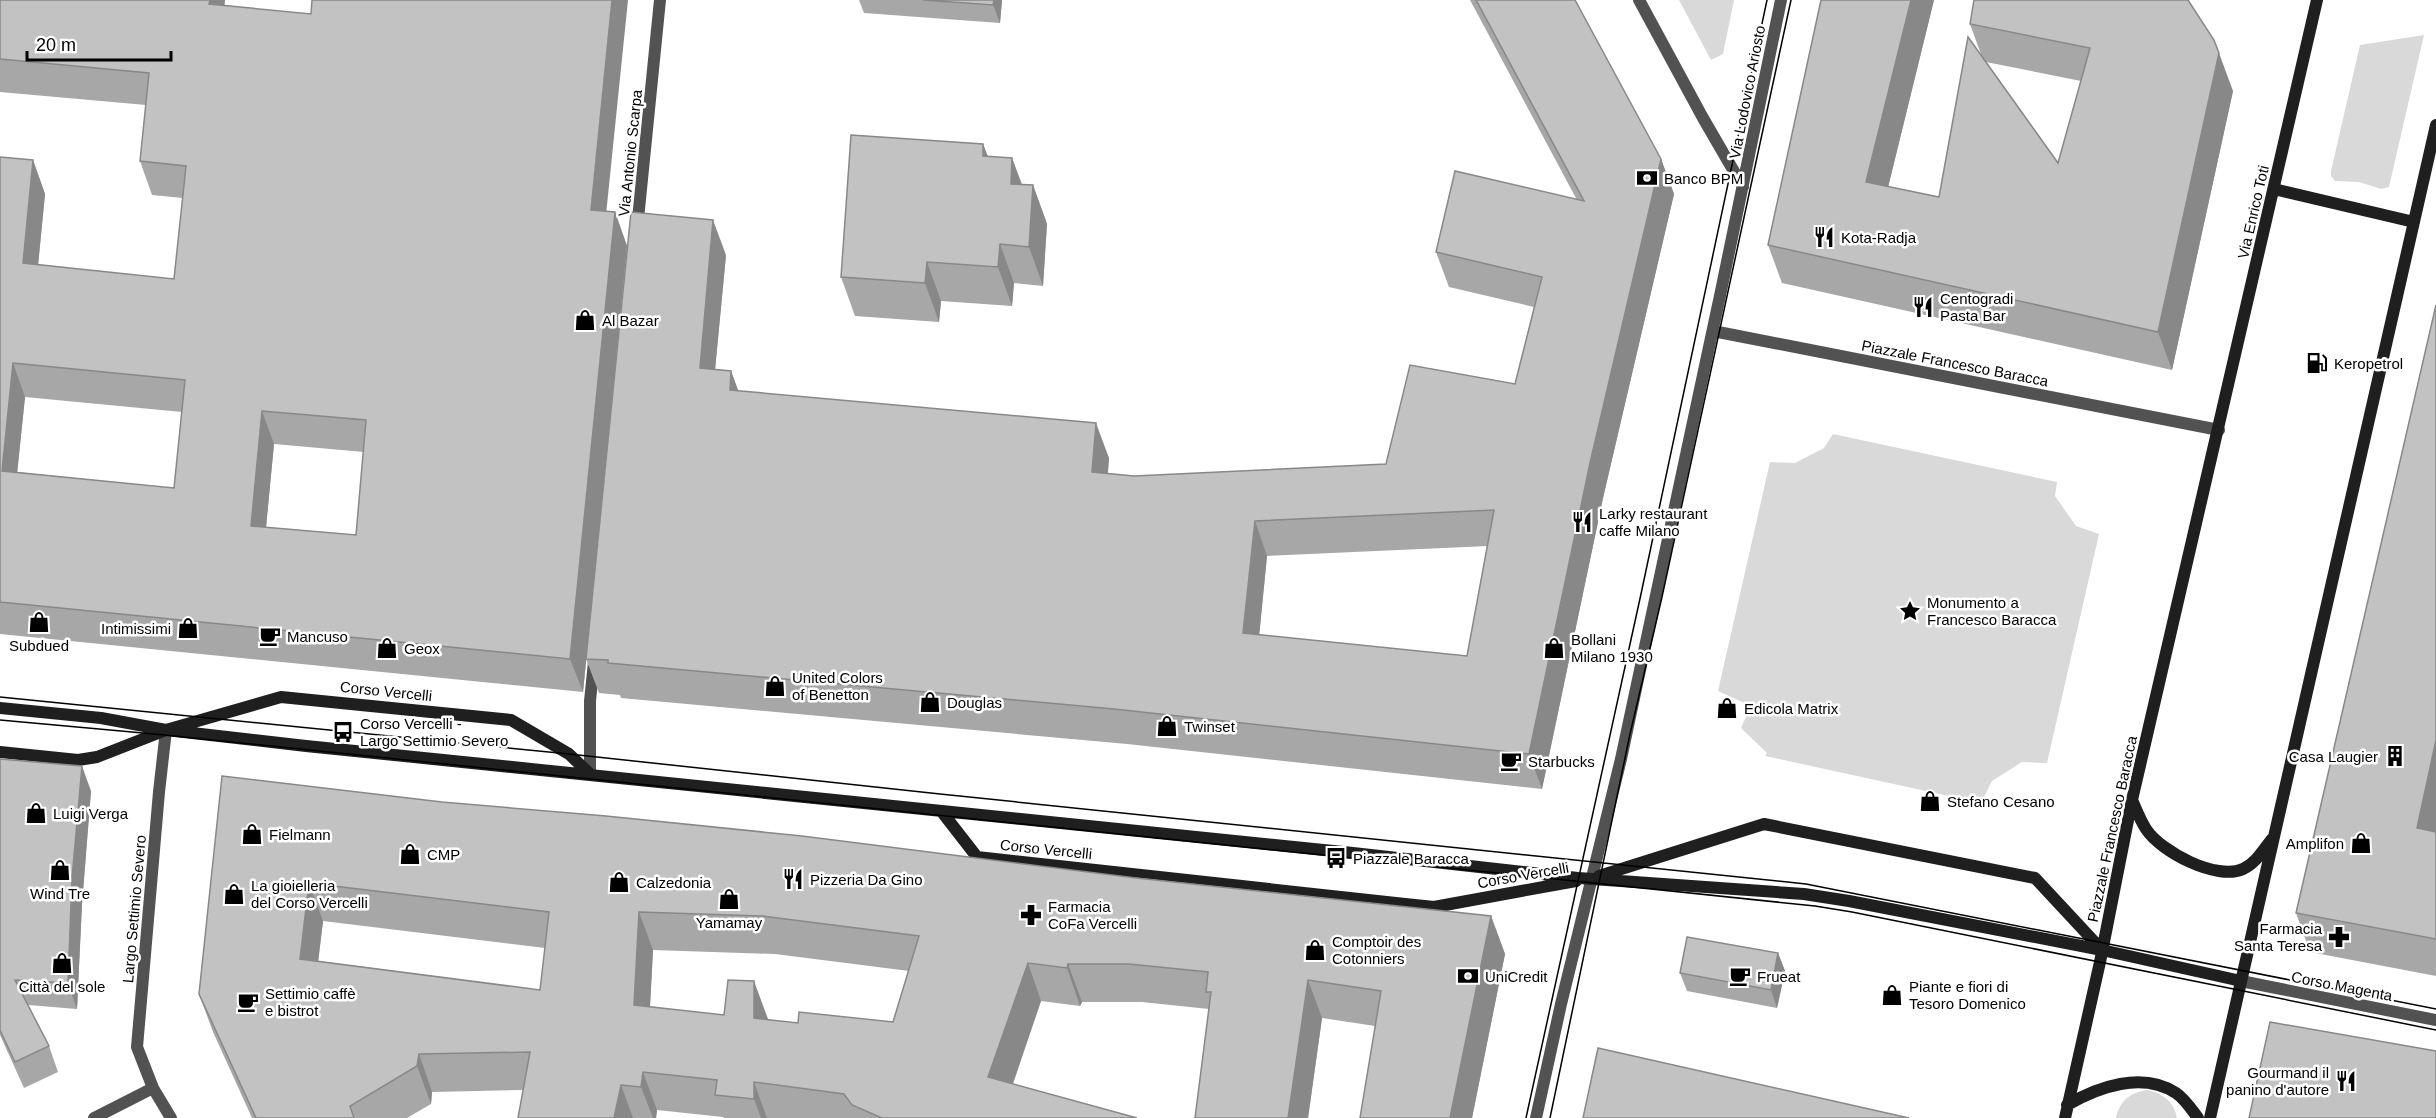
<svg xmlns="http://www.w3.org/2000/svg" width="2436" height="1118" viewBox="0 0 2436 1118" font-family="Arial,sans-serif">
	<style>
		.green { fill: #d9d9d9 }
		.lines { fill: none; stroke-linecap: round; stroke-linejoin: round }
		.street { stroke: #525252; stroke-width: 12 }
		.secondary { stroke: #1f1f1f; stroke-width: 12 }
		.tram { stroke: #000; stroke-width: 1.5 }
		.wall { fill: #a7a7a7; fill-rule: evenodd }
		.shaded-wall { fill: #888 }
		.building { fill: #c2c2c2; stroke: #888; stroke-width: 1.5; fill-rule: evenodd }
		.labels { text-anchor: middle; dominant-baseline: central; stroke-width: 5; stroke-linejoin: round; paint-order: stroke }
		.street-label { font-size: 15px; fill: #000; stroke: #fff }
		.poi-label { font-size: 15px; fill: #000; stroke: #fff; text-anchor: start }
	</style>
	<rect width="100%" height="100%" fill="#fff"/>
	<!-- green -->
	<path class="green" d="M1679,0H1734L1723,54L1711,60Z
		M2424,35L2389,187L2381,189L2359,182L2335,181L2331,176V171L2360,45Z
		M1833,434L2057,482L2055,496L2076,526L2099,534L2047,763L2022,762L1992,781L1981,803L1765,756L1767,753L1741,728L1751,706L1718,691L1770,462L1795,463L1824,448Z
		M2148,1090C2164,1094 2174,1102 2177,1118H2116C2120,1100 2131,1092 2148,1090Z"/>
	<g class="lines">
		<!-- street -->
		<path class="street" d="M1639,0L1703,118L1743,187
			M637,229L660,0
			M1713,331L2219,430
			M166,730L159,792L137,1047L153,1088L171,1118
			M590,774V701L594,662
			M2241,981L2436,1020
			M94,1118L153,1088
			M1536,1118L1561,1004L1621,759L1721,291L1781,0"/>
		<!-- secondary -->
		<path class="secondary" d="M2274,189L2414,222
			M0,708L101,718L166,730L306,746L1353,853L1578,878L1804,894L1849,901L2102,950L2241,981
			M0,752L78,760L97,757L166,730L281,697L511,720L569,754L590,774
			M2132,800C2136,809 2140,820 2146,829C2161,852 2217,881 2243,869C2256,863 2263,850 2272,839
			M942,812L977,857L1405,904L1434,907L1576,881
			M1599,876L1764,824L2035,878L2102,950
			M2067,1105C2098,1087 2142,1071 2176,1093C2185,1099 2192,1110 2198,1118
			M2065,1118L2100,962L2132,800L2317,0
			M2210,1118L2436,125"/>
		<!-- tram -->
		<path class="tram" d="M0,697L569,754L940,794L1806,884L2436,1009
			M0,720L165,735L1815,906L1852,912L2436,1030
			M1526,1118L1641,594L1767,0
			M1550,1118L1630,734L1662,597L1791,0"/>
	</g>
	<!-- wall -->
	<path class="wall" d="M0,0L225,6L606,212H615L627,246L583,692L0,634V157L33,160L45,194L38,265L174,279L183,198L152,195L140,161L146,105L0,92ZM25,397L182,412L174,488L17,472ZM274,444L364,452L356,535L266,527Z
		M859,0H1002L1000,23L864,13Z
		M1470,0H1575L1661,159L1674,194L1603,498L1542,789L1127,744L621,698L620,695L599,693L586,659L726,255L715,369L731,371L738,391L1109,458L1108,473L1134,476L1386,464L1515,384L1534,307L1449,287L1436,252L1577,200ZM1488,546L1467,656L1259,635L1267,556Z
		M1934,0L1888,187L1939,197L1982,57L1970,24L1974,0L2233,91L2172,370L1782,283L1768,245ZM1986,62L2081,81L2058,163Z
		M983,144L988,157L1012,158L1022,184L1033,185L1047,224L1043,286L1014,283L1012,306L941,301L939,322L855,316L841,277Z
		M2436,305V976L2310,952L2296,913Z
		M0,759L91,791L82,904L77,1009L28,1005L49,1046L58,1072L24,1088L0,1035Z
		M222,776L442,802L1491,916L1505,954L1472,1118H1360L1375,1026L1322,1018L1308,1118H1195L1209,1009L1142,1002H1082L1080,1006L1041,1001L1013,1084L1137,1118H724L723,1117L657,1110L656,1118H518L523,1090L432,1092L431,1104L407,1118H252L213,1032L199,994ZM323,921L545,948L540,990L318,961ZM653,950L775,954L909,971L893,1022L798,1023L650,1007Z
		M1778,953L1785,971L1777,1008L1687,991L1680,973Z"/>
	<!-- shaded-wall -->
	<path class="shaded-wall" d="M210,0H225L222,38L209,4Z
		M612,0H628L603,244L591,210Z
		M994,0H1002L1000,23L993,5Z
		M1911,0H1934L1880,220L1866,182Z
		M2219,53L2233,91L2172,370L2158,332Z
		M983,144L998,183L983,156Z
		M1012,158L1026,197L1011,184Z
		M1661,159L1674,194L1603,498L1542,789L1529,754L1590,463Z
		M33,160L45,194L35,297L23,263Z
		M1033,185L1047,224L1043,286L1029,247Z
		M615,212L627,246L583,692L570,659Z
		M713,220L726,255L712,402L700,368Z
		M1000,244L1014,283L1012,306L998,267Z
		M927,262L941,301L939,322L925,283Z
		M13,363L25,397L14,504L2,471Z
		M731,371L744,406L730,390Z
		M262,411L274,444L263,559L251,526Z
		M1096,423L1109,458L1105,506L1092,472Z
		M1255,521L1267,556L1256,668L1243,633Z
		M2436,740V844L2417,828Z
		M82,766L91,791L82,904L77,1009L68,983L72,878Z
		M309,883L323,921L314,997L300,959Z
		M639,912L653,950L648,1043L634,1005Z
		M1491,916L1505,954L1472,1118H1450Z
		M1778,953L1785,971L1777,1008L1771,990Z
		M1028,963L1041,1001L1002,1115L988,1077Z
		M1068,964L1082,1002L1080,1006L1067,968Z
		M1308,980L1322,1018L1308,1118H1288Z
		M754,981L768,1019V1056L754,1018Z
		M419,1054L432,1092L431,1104L417,1066Z
		M643,1072L657,1110L656,1118H653L641,1087Z
		M754,1082L767,1118H761L754,1099Z
		M621,1085L633,1118H614Z"/>
	<!-- building -->
	<path class="building" d="M0,0H210L209,4L311,14L312,0H612L591,210L615,212L570,659L0,602V157L33,160L23,263L174,279L186,166L140,161L149,73L0,59ZM13,363L185,380L174,488L2,471ZM262,411L366,420L356,535L251,526Z
		M923,0H994L993,5Z
		M1476,0H1575L1661,159L1590,463L1529,754L1114,709L608,663V660L586,659L631,212L713,220L700,368L731,371L730,390L1096,423L1092,472L1134,476L1386,464L1410,365L1515,384L1542,277L1436,252L1455,171L1584,201ZM1494,510L1467,656L1243,633L1255,521Z
		M1821,0H1911L1866,182L1939,197L1968,37L2058,163L2090,48L1970,24L1974,0H2188L2214,40L2219,53L2158,332L1768,245Z
		M851,135L983,144V156L1012,158L1011,184L1033,185L1029,247L1000,244L998,267L927,262L925,283L841,277Z
		M2436,305V740L2417,828L2436,832V939L2296,913Z
		M0,759L82,766L72,878L68,983L15,980L49,1046L15,1062L0,1030Z
		M222,776L442,802L606,816L802,836L1136,878L1491,916L1450,1118H1360L1381,991L1308,980L1288,1118H1195L1211,992H1206L1208,972L1129,964H1068L1067,968L1028,963L988,1077L1137,1118H882L852,1105L844,1094L754,1082V1099L715,1095L717,1080L643,1072L641,1087L621,1085L614,1118H518L530,1052L419,1054L417,1066L350,1106L354,1118H256L199,994ZM309,883L549,912L540,990L300,959ZM639,912L762,916L919,936L893,1022L799,1012L798,1023L754,1018V981L728,980L724,1015L634,1005Z
		M1687,937L1778,953L1771,990L1680,973Z
		M2270,1022L2436,1051V1118H2249Z
		M1598,1048L1909,1118H1583Z"/>
	<!-- icons -->
	<defs>
		<symbol id="bank-bare" viewBox="-9 -9 18 18"><path d="M-6-4H6V4H-6ZM0-2.3a2.3 2.3 0 1 0 0 4.6a2.3 2.3 0 1 0 0-4.6Z" fill="#000" stroke="#fff" stroke-width="2.5" paint-order="stroke"/></symbol>
		<symbol id="restaurant-bare" viewBox="-9 -9 18 18"><path d="M-5-6h1v4h1v-4h1v4h1v-4h1v5L-1.5 .5V6h-2V.5L-5-1ZM5-6V6H3V1.5H1.5Q1.5-4 5-6Z" fill="#000" stroke="#fff" stroke-width="2.5" paint-order="stroke"/></symbol>
		<symbol id="shop-bare" viewBox="-9 -9 18 18"><path d="M-5-2.5h2.3a2.7 3.5 0 0 1 5.4 0H5L5.5 6h-11ZM-1.5-2.5h3a1.5 2.3 0 0 0-3 0Z" fill="#000" stroke="#fff" stroke-width="2.5" paint-order="stroke"/></symbol>
		<symbol id="fuel-bare" viewBox="-9 -9 18 18"><path d="M-5.5-6h7V0h2V4h1.3V-2.5L3-4.5l.8-.8L6-3V5H2.5V1h-1V6h-7ZM-4.2-4.7v3.2H.2V-4.7Z" fill="#000" stroke="#fff" stroke-width="2.5" paint-order="stroke"/></symbol>
		<symbol id="sight-bare" viewBox="-9 -9 18 18"><path d="M0-6L1.8-2.2L6-1.7L2.9 1.2L3.7 5.4L0 3.3L-3.7 5.4L-2.9 1.2L-6-1.7L-1.8-2.2Z" fill="#000" stroke="#fff" stroke-width="2.5" paint-order="stroke"/></symbol>
		<symbol id="cafe-bare" viewBox="-9 -9 18 18"><path d="M-5.5-4.5H6V0H3Q3 3.5 0 3.5H-2.5Q-5.5 3.5-5.5 0ZM3-3.2v2h1.7v-2ZM-6 4.5H4V6H-6Z" fill="#000" stroke="#fff" stroke-width="2.5" paint-order="stroke"/></symbol>
		<symbol id="bus-bare" viewBox="-9 -9 18 18"><path d="M-5-6H5V4H4V6H2V4H-2V6H-4V4H-5ZM-3.5-4V0h7V-4ZM-3.5 1.2v1.5H-2V1.2ZM2 1.2v1.5H3.5V1.2Z" fill="#000" stroke="#fff" stroke-width="2.5" paint-order="stroke"/></symbol>
		<symbol id="building-bare" viewBox="-9 -9 18 18"><path d="M-4-6H4V6H1V3H-1V6H-4ZM-2.5-4.3h1.7v1.8h-1.7ZM.8-4.3h1.7v1.8H.8ZM-2.5-1h1.7V.8h-1.7ZM.8-1h1.7V.8H.8Z" fill="#000" stroke="#fff" stroke-width="2.5" paint-order="stroke"/></symbol>
		<symbol id="pharmacy-bare" viewBox="-9 -9 18 18"><path d="M-2-6h4v4h4v4h-4v4h-4v-4h-4v-4h4Z" fill="#000" stroke="#fff" stroke-width="2.5" paint-order="stroke"/></symbol>
	</defs>
	<g fill-rule="evenodd">
		<use href="#bank-bare" x="1632" y="163" width="30" height="30"/>
		<use href="#restaurant-bare" x="1809" y="222" width="30" height="30"/>
		<use href="#restaurant-bare" x="1908" y="292" width="30" height="30"/>
		<use href="#shop-bare" x="570" y="305" width="30" height="30"/>
		<use href="#fuel-bare" x="2302" y="348" width="30" height="30"/>
		<use href="#restaurant-bare" x="1567" y="507" width="30" height="30"/>
		<use href="#sight-bare" x="1895" y="596" width="30" height="30"/>
		<use href="#shop-bare" x="24" y="607" width="30" height="30"/>
		<use href="#shop-bare" x="173" y="613" width="30" height="30"/>
		<use href="#cafe-bare" x="255" y="621" width="30" height="30"/>
		<use href="#shop-bare" x="372" y="633" width="30" height="30"/>
		<use href="#shop-bare" x="1539" y="633" width="30" height="30"/>
		<use href="#shop-bare" x="760" y="671" width="30" height="30"/>
		<use href="#shop-bare" x="915" y="687" width="30" height="30"/>
		<use href="#shop-bare" x="1712" y="693" width="30" height="30"/>
		<use href="#shop-bare" x="1152" y="711" width="30" height="30"/>
		<use href="#bus-bare" x="328" y="717" width="30" height="30"/>
		<use href="#building-bare" x="2380" y="741" width="30" height="30"/>
		<use href="#cafe-bare" x="1496" y="746" width="30" height="30"/>
		<use href="#shop-bare" x="1915" y="786" width="30" height="30"/>
		<use href="#shop-bare" x="21" y="798" width="30" height="30"/>
		<use href="#shop-bare" x="237" y="819" width="30" height="30"/>
		<use href="#shop-bare" x="2346" y="828" width="30" height="30"/>
		<use href="#shop-bare" x="395" y="839" width="30" height="30"/>
		<use href="#bus-bare" x="1321" y="843" width="30" height="30"/>
		<use href="#shop-bare" x="45" y="855" width="30" height="30"/>
		<use href="#restaurant-bare" x="778" y="864" width="30" height="30"/>
		<use href="#shop-bare" x="604" y="867" width="30" height="30"/>
		<use href="#shop-bare" x="219" y="879" width="30" height="30"/>
		<use href="#shop-bare" x="714" y="884" width="30" height="30"/>
		<use href="#pharmacy-bare" x="1016" y="900" width="30" height="30"/>
		<use href="#pharmacy-bare" x="2324" y="922" width="30" height="30"/>
		<use href="#shop-bare" x="1300" y="935" width="30" height="30"/>
		<use href="#shop-bare" x="47" y="948" width="30" height="30"/>
		<use href="#bank-bare" x="1453" y="961" width="30" height="30"/>
		<use href="#cafe-bare" x="1725" y="961" width="30" height="30"/>
		<use href="#shop-bare" x="1877" y="980" width="30" height="30"/>
		<use href="#cafe-bare" x="233" y="987" width="30" height="30"/>
		<use href="#restaurant-bare" x="2331" y="1066" width="30" height="30"/>
	</g>
	<g class="labels">
		<!-- street labels -->
		<g class="street-label">
			<text transform="translate(1747 92) rotate(-79)">Via Lodovico Ariosto</text>
			<text transform="translate(630 153) rotate(-84)">Via Antonio Scarpa</text>
			<text transform="translate(2253 212) rotate(-77)">Via Enrico Toti</text>
			<text transform="translate(1955 363) rotate(11)">Piazzale Francesco Baracca</text>
			<text transform="translate(386 691) rotate(6)">Corso Vercelli</text>
			<text transform="translate(2112 829) rotate(-78)">Piazzale Francesco Baracca</text>
			<text transform="translate(1046 849) rotate(6)">Corso Vercelli</text>
			<text transform="translate(1523 875) rotate(-10)">Corso Vercelli</text>
			<text transform="translate(134 909) rotate(-85)">Largo Settimio Severo</text>
			<text transform="translate(2342 986) rotate(11)">Corso Magenta</text>
		</g>
		<!-- poi labels -->
		<g class="poi-label">
			<text x="1664" y="178">Banco BPM</text>
			<text x="1841" y="237">Kota-Radja</text>
			<text x="1940" y="298">Centogradi<tspan x="1940" dy="17">Pasta Bar</tspan></text>
			<text x="602" y="320">Al Bazar</text>
			<text x="2334" y="363">Keropetrol</text>
			<text x="1599" y="513">Larky restaurant<tspan x="1599" dy="17">caffe Milano</tspan></text>
			<text x="1927" y="602">Monumento a<tspan x="1927" dy="17">Francesco Baracca</tspan></text>
			<text x="171" y="628" text-anchor="end">Intimissimi</text>
			<text x="287" y="636">Mancuso</text>
			<text x="1571" y="639">Bollani<tspan x="1571" dy="17">Milano 1930</tspan></text>
			<text x="39" y="645" text-anchor="middle">Subdued</text>
			<text x="404" y="648">Geox</text>
			<text x="792" y="677">United Colors<tspan x="792" dy="17">of Benetton</tspan></text>
			<text x="947" y="702">Douglas</text>
			<text x="1744" y="708">Edicola Matrix</text>
			<text x="360" y="723">Corso Vercelli -<tspan x="360" dy="17">Largo Settimio Severo</tspan></text>
			<text x="1184" y="726">Twinset</text>
			<text x="2378" y="756" text-anchor="end">Casa Laugier</text>
			<text x="1528" y="761">Starbucks</text>
			<text x="1947" y="801">Stefano Cesano</text>
			<text x="53" y="813">Luigi Verga</text>
			<text x="269" y="834">Fielmann</text>
			<text x="2344" y="843" text-anchor="end">Amplifon</text>
			<text x="427" y="854">CMP</text>
			<text x="1353" y="858">Piazzale Baracca</text>
			<text x="810" y="879">Pizzeria Da Gino</text>
			<text x="636" y="882">Calzedonia</text>
			<text x="251" y="885">La gioielleria<tspan x="251" dy="17">del Corso Vercelli</tspan></text>
			<text x="60" y="893" text-anchor="middle">Wind Tre</text>
			<text x="1048" y="906">Farmacia<tspan x="1048" dy="17">CoFa Vercelli</tspan></text>
			<text x="729" y="922" text-anchor="middle">Yamamay</text>
			<text x="2322" y="928" text-anchor="end">Farmacia<tspan x="2322" dy="17">Santa Teresa</tspan></text>
			<text x="1332" y="941">Comptoir des<tspan x="1332" dy="17">Cotonniers</tspan></text>
			<text x="1485" y="976">UniCredit</text>
			<text x="1757" y="976">Frueat</text>
			<text x="62" y="986" text-anchor="middle">Città del sole</text>
			<text x="1909" y="986">Piante e fiori di<tspan x="1909" dy="17">Tesoro Domenico</tspan></text>
			<text x="265" y="993">Settimio caffè<tspan x="265" dy="17">e bistrot</tspan></text>
			<text x="2329" y="1072" text-anchor="end">Gourmand il<tspan x="2329" dy="17">panino d'autore</tspan></text>
		</g>
	</g>
	<!-- scale -->
	<path d="M27 51v9h144v-9" fill="none" stroke="#000000" stroke-width="3"/>
	<text x="36" y="51" font-size="18" fill="#000000" stroke="#ffffff" stroke-width="4.5" paint-order="stroke">20 m</text>
</svg>
